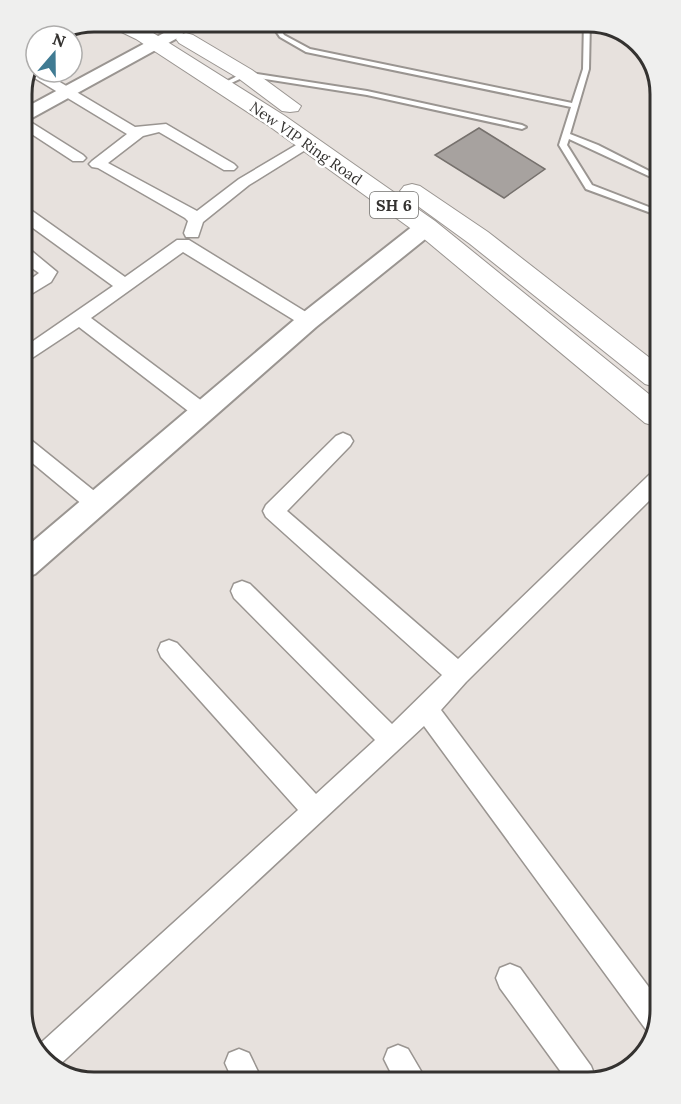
<svg xmlns="http://www.w3.org/2000/svg" width="681" height="1104" viewBox="0 0 681 1104" font-family="Lora,serif">
	<style>
		.building { fill: #a7a29f; stroke: #76716d; stroke-width: 1.5 }
		.lines { fill: none; stroke-linecap: round; stroke-linejoin: round }
		.lane-casing { stroke: #9a9591; stroke-width: 4 }
		.street-casing { stroke: #9a9591; stroke-width: 3 }
		.secondary-casing { stroke: #9a9591; stroke-width: 4 }
		.primary-casing { stroke: #9a9591; stroke-width: 2 }
		.lane { fill: #fff; fill-rule: evenodd }
		.street { fill: #fff; fill-rule: evenodd }
		.secondary { fill: #fff; fill-rule: evenodd }
		.primary { fill: #fff; fill-rule: evenodd }
		.labels { text-anchor: middle; dominant-baseline: central; stroke-width: 5; stroke-linejoin: round; paint-order: stroke }
		.far-street-label { font-size: 15px; fill: #343230; stroke: #fff }
		.shield { fill: #fff; stroke: #71706e; stroke-width: 1.5 }
		.shield-label { font-size: 16px; font-weight: bold; fill: #343230 }
		.rim { fill: none; stroke: #343230; stroke-width: 3 }
	</style>
	<rect width="100%" height="100%" fill="#e7e1dd"/>
	<!-- building -->
	<path class="building" d="M479,128L545,169L504,198L435,155Z"/>
	<g class="lines">
		<defs>
			<path id="lane" d="M269,21H275L284,35L310,49L572,103L583,69L584,21H590L589,69L570,134L598,145L653,173V178L569,139L567,145L592,185L654,209V214L586,189L559,145L571,107L306,52L280,37Z
				M245,72L367,91L522,125L526,127L522,129L367,95L246,76L223,87L218,86Z"/>
			<path id="street" d="M31,66L36,68V72H43L135,127L166,124L234,164L237,167L234,170H224L159,132L143,136L108,163L197,211L239,179L303,141H313L315,144L249,185L203,222L198,237H186L184,233L188,221L185,218L98,168L92,167L89,164L92,161L127,134L28,74Z
				M21,116L83,155L86,158L83,161H73L21,127Z
				M22,207L28,208L125,277L177,240H189L314,317L317,321L314,325L308,327L302,325L183,252L91,318L210,407L212,412L210,417L203,419L196,417L79,327L23,364V348L113,286L22,220Z
				M22,246L28,248L57,272L51,282L23,299V285L39,273L22,261Z
				M343,433L350,436L353,441L350,446L287,511L458,659L649,475L656,473V494L466,682L441,710L660,1002V1011L653,1033L647,1031L424,726L53,1071L34,1049L298,810L161,657L158,650L161,643L169,640L177,643L316,794L375,740L234,598L231,591L234,584L242,581L250,584L392,724L442,675L266,517L263,511L266,505L336,436Z
				M24,437L31,440L103,498L106,504L103,510L96,512L89,510L24,456Z
				M510,964L520,968L591,1066L595,1076H564L500,988L496,978L500,968Z
				M398,1045L408,1049L425,1078L394,1079L384,1059L388,1049Z
				M239,1049L249,1053L262,1080L233,1081L225,1063L229,1053Z"/>
			<path id="secondary" d="M175,27L181,28L184,32L181,36L21,124V110Z
				M426,220L434,222L437,227L434,232L316,327L35,574L25,578V548L300,315L418,222Z"/>
			<path id="primary" d="M104,21H130L150,31L285,116L435,221L655,399V426L645,423L417,233L269,126L136,39L107,25Z
				M186,33L193,35L252,70L301,106L298,111L290,112L282,111L238,78L179,43L176,39L179,35Z
				M412,184L420,186L488,232L655,362V387L645,384L470,244L404,196L400,191L404,186Z"/>
		</defs>
		<!-- lane casing -->
		<use href="#lane" class="lane-casing"/>
		<!-- street casing -->
		<use href="#street" class="street-casing"/>
		<!-- secondary casing -->
		<use href="#secondary" class="secondary-casing"/>
		<!-- primary casing -->
		<use href="#primary" class="primary-casing"/>
		<!-- lane -->
		<use href="#lane" class="lane"/>
		<!-- street -->
		<use href="#street" class="street"/>
		<!-- secondary -->
		<use href="#secondary" class="secondary"/>
		<!-- primary -->
		<use href="#primary" class="primary"/>
	</g>
	<g class="labels">
		<!-- far-street labels -->
		<g class="far-street-label">
			<text transform="translate(306 143) rotate(35)">New VIP Ring Road</text>
		</g>
		<!-- shield labels -->
		<rect class="shield" x="370" y="192" width="48" height="26" rx="4.5"/>
		<g class="shield-label">
			<text x="394" y="205">SH 6</text>
		</g>
	</g>
	<!-- crop -->
	<path d="M0 0H681V1104H0ZM94 32H588A62 62 0 0 1 650 94V1010A62 62 0 0 1 588 1072H94A62 62 0 0 1 32 1010V94A62 62 0 0 1 94 32Z" fill="#efefee" fill-rule="evenodd"/>
	<path class="rim" d="M94 32H588A62 62 0 0 1 650 94V1010A62 62 0 0 1 588 1072H94A62 62 0 0 1 32 1010V94A62 62 0 0 1 94 32Z"/>
	<!-- north arrow -->
	<g transform="translate(54 54) rotate(20)"><circle r="28" fill="#ffffff" stroke="#aeadac" stroke-width="1.5"/>
	<path d="M0-4.5L10 22L0 15L-10 22Z" fill="#407b93"/>
	<text y="-9" font-size="16" font-weight="bold" text-anchor="middle" fill="#343230">N</text>
	</g>
</svg>
